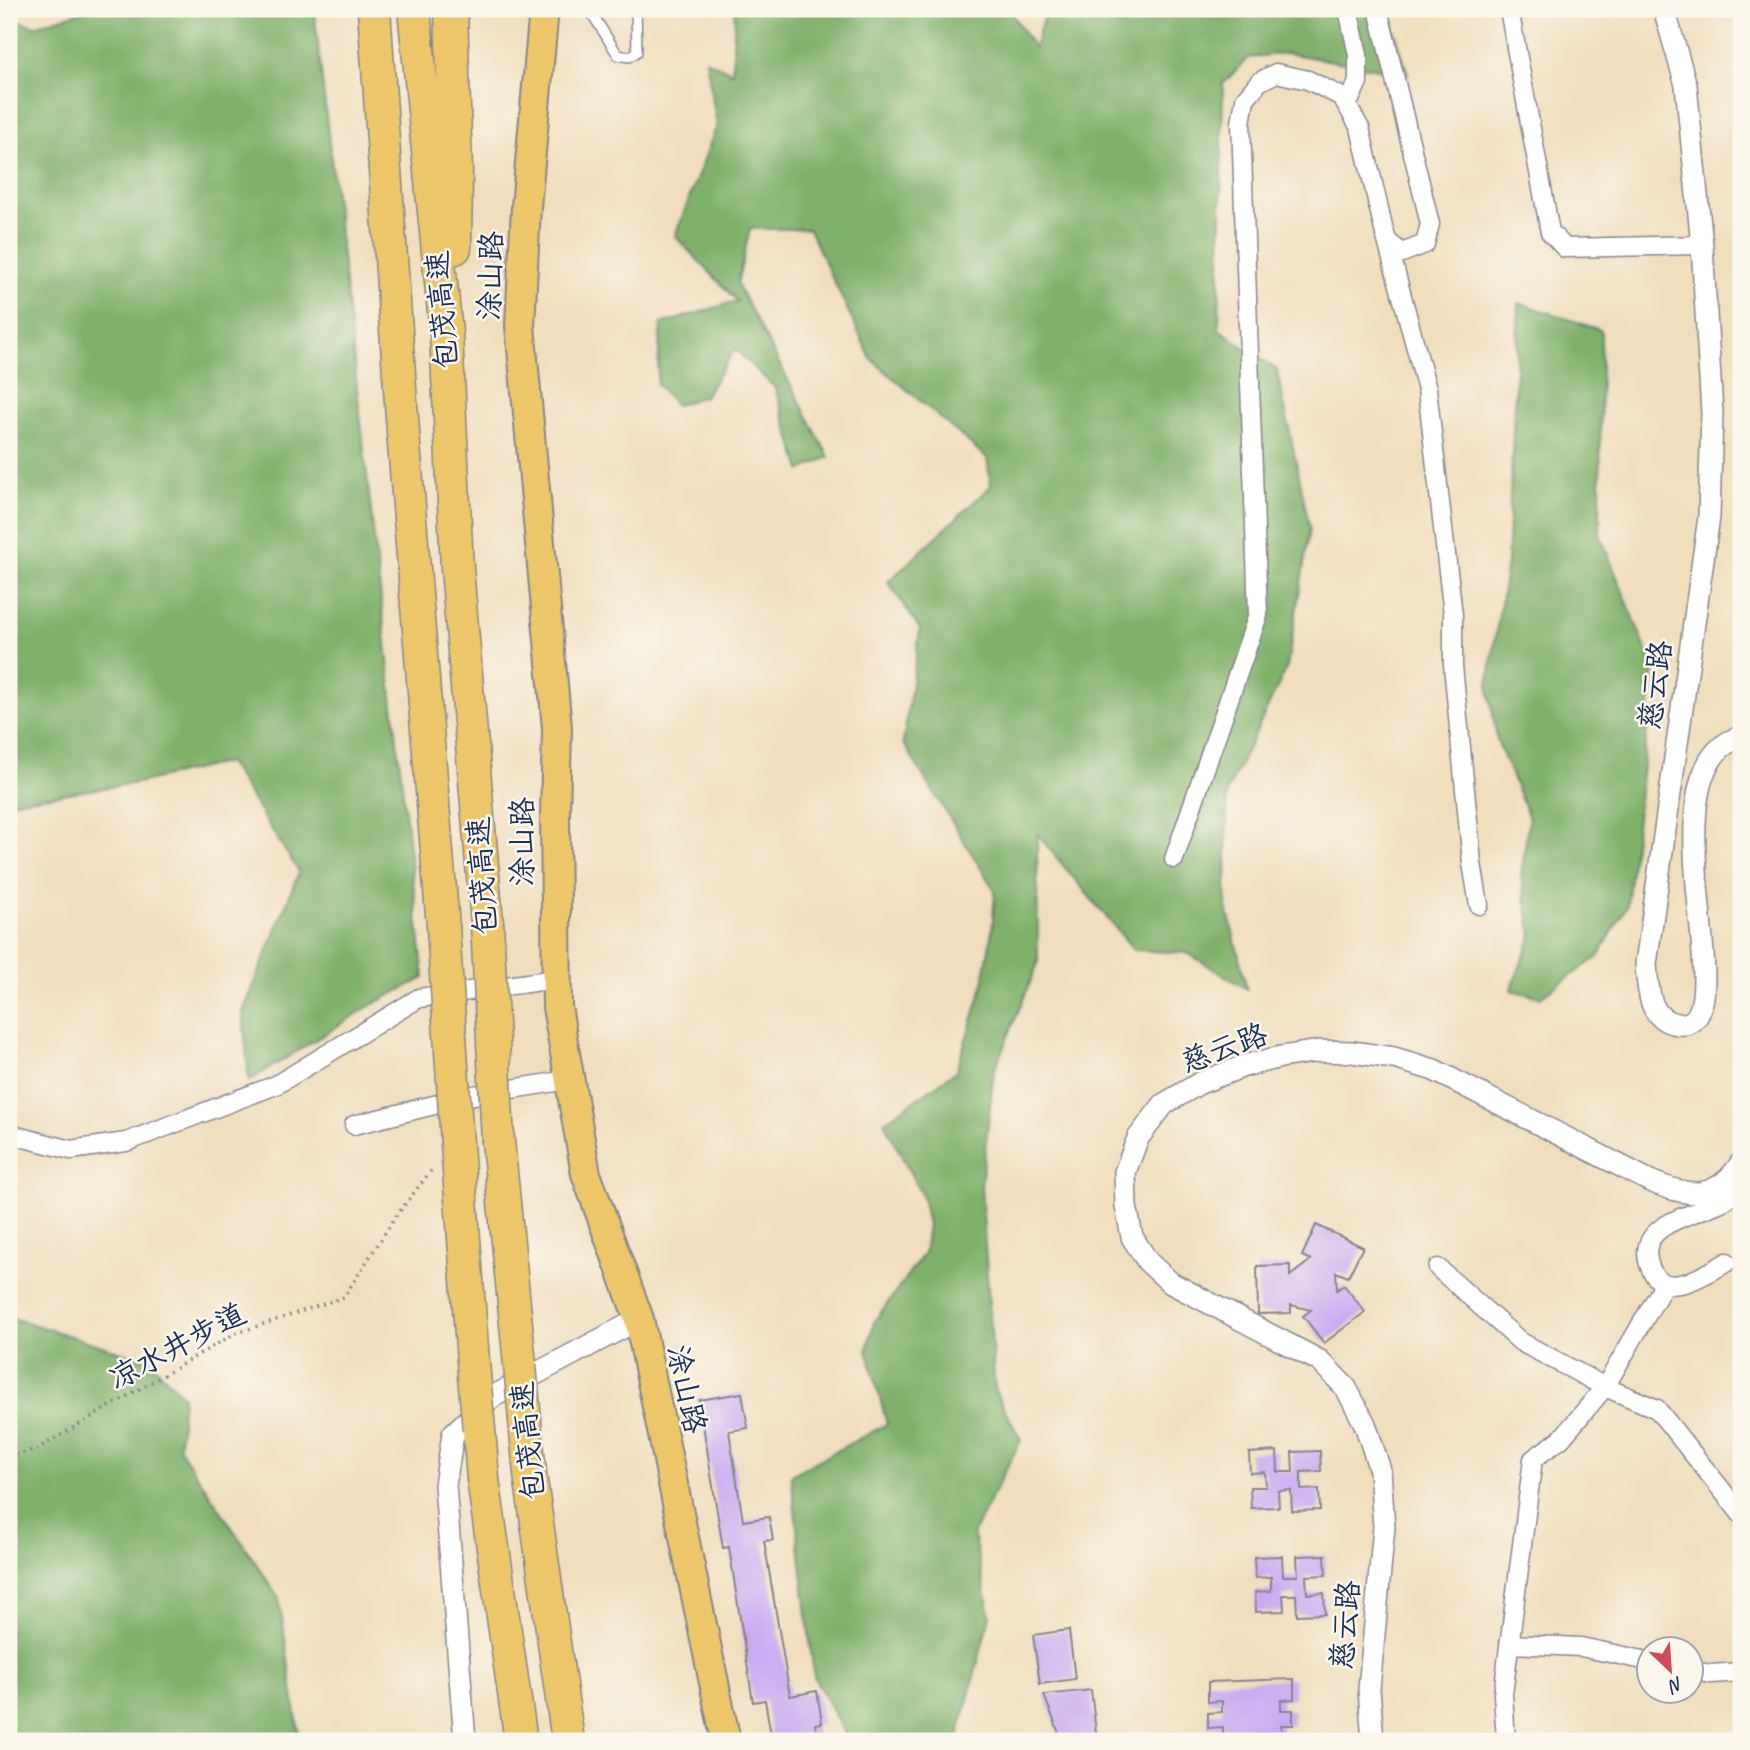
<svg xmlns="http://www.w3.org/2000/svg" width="1750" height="1750" viewBox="0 0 1750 1750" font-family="Caveat,'LXGW WenKai TC',sans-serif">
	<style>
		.forest { fill: #7fb06b; stroke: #4d7064; stroke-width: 2 }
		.building { fill: #caabf1 }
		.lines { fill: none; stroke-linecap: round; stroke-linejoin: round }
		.service-casing { stroke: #86868e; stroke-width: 12 }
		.minor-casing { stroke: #86868e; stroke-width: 21 }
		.tertiary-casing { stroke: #86868e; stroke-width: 24 }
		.primary-casing { stroke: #86868e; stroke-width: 32 }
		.motorway-casing { stroke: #86868e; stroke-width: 35 }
		.path { stroke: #86868e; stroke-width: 3.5; stroke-dasharray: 2 5; stroke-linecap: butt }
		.service { stroke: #fff; stroke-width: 9 }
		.minor { stroke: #fff; stroke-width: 18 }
		.tertiary { stroke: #fff; stroke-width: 21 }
		.primary { stroke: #ecc669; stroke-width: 28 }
		.motorway { stroke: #ecc669; stroke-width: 32 }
		.motorway-bridge-casing { stroke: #86868e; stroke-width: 35; stroke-linecap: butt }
		.motorway-bridge { stroke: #ecc669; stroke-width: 32 }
		.labels { text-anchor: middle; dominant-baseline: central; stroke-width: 5; stroke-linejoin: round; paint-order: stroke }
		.street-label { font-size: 30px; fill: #1b2f5e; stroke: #fbf7ec }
	</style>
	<rect width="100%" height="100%" fill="#fbf7ec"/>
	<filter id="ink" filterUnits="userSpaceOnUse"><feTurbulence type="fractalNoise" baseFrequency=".0143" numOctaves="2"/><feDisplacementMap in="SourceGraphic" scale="14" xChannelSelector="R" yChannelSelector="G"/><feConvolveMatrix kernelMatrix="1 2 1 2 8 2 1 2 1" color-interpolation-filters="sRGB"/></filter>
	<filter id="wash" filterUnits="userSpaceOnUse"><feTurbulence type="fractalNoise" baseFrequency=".00686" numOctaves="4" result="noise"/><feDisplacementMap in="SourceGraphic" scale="28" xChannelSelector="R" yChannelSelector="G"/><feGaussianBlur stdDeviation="1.57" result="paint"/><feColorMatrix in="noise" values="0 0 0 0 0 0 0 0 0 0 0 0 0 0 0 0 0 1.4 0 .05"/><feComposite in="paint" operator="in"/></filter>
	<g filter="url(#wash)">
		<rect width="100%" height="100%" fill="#f0debd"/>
		<!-- forest -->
		<path class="forest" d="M91,9H314L424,978L373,1004L249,1081L243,1012L299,872L228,762L137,783L9,802V18L34,26Z
			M735,9H1009L1034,48L1046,9H1118L1123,19L1128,9H1388L1408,74L1286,53L1248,58L1223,84L1219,329L1277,370L1310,529L1287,667L1227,792L1226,904L1247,989L1187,953L1134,950L1037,834L1038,963L994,1071L981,1186L995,1391L1021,1440L973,1533L990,1616L957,1741H845L847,1738L814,1677L791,1475L887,1424L867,1350L874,1322L924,1253L928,1225L922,1196L884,1122L956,1071L982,989L992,931L995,891L903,743L920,629L888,582L991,486L987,458L871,359L809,229H750L737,284L829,457L801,470L775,388L735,349L705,396L676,405L657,384L661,324L737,301L675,236L717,125L706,60L732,72Z
			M1519,303L1601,330L1600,535L1654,669L1627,906L1598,957L1540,997L1511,990L1532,935L1521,876L1529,818L1497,740L1488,685L1507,563Z
			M9,1317L150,1361L183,1396L179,1448L279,1598L300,1741H9Z"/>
		<g id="blocks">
			<!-- building -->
			<path class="building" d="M1316,1225L1363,1247L1348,1277L1336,1272L1337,1290L1344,1285L1365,1312L1324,1343L1303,1316L1311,1310L1291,1305V1313L1258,1314L1257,1266L1290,1265V1276L1311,1260L1302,1256Z
				M742,1393L748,1428L729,1431L743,1521L769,1517L773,1540L764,1541L790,1696L817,1691L822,1723L815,1724L818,1741H772L765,1700L753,1702L729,1547L723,1548L699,1400Z
				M1277,1451L1278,1472H1293L1292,1452L1320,1451L1321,1471L1301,1472V1490L1319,1489L1320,1510L1292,1511L1291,1490L1278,1491L1279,1507L1251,1508L1250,1487H1266L1265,1472L1250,1473L1249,1453Z
				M1325,1555L1326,1575L1306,1576L1307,1594L1324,1593L1325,1614L1297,1615L1296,1595H1283L1284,1611L1256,1612L1255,1592L1271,1591V1577L1255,1578L1254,1557L1282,1556L1283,1576H1298L1297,1556Z
				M1069,1630L1075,1679L1040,1684L1033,1635Z
				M1294,1679V1699L1281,1700V1710H1293V1725H1281L1282,1735L1294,1734V1741H1208V1737H1223V1727L1208,1728V1713L1222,1712V1701L1208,1702V1682Z
				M1091,1690L1097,1741H1062L1044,1695Z"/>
		</g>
	</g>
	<g filter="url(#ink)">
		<use href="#blocks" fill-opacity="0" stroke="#86868e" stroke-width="2"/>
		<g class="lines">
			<defs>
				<path id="service" d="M589,9L618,55L629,57L637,52L636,9"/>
				<path id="minor" d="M1378,9L1430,224L1425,244L1402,253L1387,241
					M1509,9L1550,232L1565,248L1702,245
					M1347,106L1358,82V55L1348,9
					M1174,859L1258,615L1241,123L1245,99L1259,82L1276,73L1308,80L1342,97L1360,128L1383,226L1427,389L1453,615V665L1472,863L1479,905
					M354,1125L474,1095L568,1080
					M9,1134L71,1150L126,1142L276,1085L419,998L556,979
					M1727,1262C1705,1275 1663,1303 1650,1267C1630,1213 1723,1216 1741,1187
					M1438,1268L1521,1342L1605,1387L1657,1409L1741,1514
					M1509,1644L1581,1647L1648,1661
					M1690,1670L1711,1674L1741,1672
					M1506,1741L1503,1694L1533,1459L1561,1439L1605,1387L1664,1285"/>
				<path id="tertiary" d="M1664,9L1686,85L1702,245L1712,413L1709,517L1646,964C1648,988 1648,1021 1678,1024C1750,1035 1638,765 1741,737
					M465,1741L445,1485L453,1434L492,1397L639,1319
					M1373,1741L1369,1689L1384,1527L1380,1470L1365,1424L1346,1388L1320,1361L1171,1283L1148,1262L1132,1237L1126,1206L1125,1172L1138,1138L1164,1104L1200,1083L1244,1066L1281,1057L1319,1051L1352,1052L1394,1058L1434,1070L1650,1181C1689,1197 1716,1202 1741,1163"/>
				<path id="primary" d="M544,9L526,207L520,326L557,728L555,816L557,1007L586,1174L639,1319L726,1741"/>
				<path id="motorway" d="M374,9L403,432L443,927
					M414,9L446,333L457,568L487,923
					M451,9L456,172L455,248
					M498,1141L520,1365
					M457,1144L474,1375
					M525,1421L530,1474L568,1741
					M479,1430L483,1479L521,1741"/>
			</defs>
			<!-- service casing -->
			<use href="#service" class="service-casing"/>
			<!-- minor casing -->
			<use href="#minor" class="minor-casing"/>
			<!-- tertiary casing -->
			<use href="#tertiary" class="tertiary-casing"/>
			<!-- primary casing -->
			<use href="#primary" class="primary-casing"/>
			<!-- motorway casing -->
			<use href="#motorway" class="motorway-casing"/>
			<!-- path -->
			<path class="path" d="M9,1457L37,1449L234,1334L344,1297L396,1216L433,1168"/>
			<!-- service -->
			<use href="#service" class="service"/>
			<!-- minor -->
			<use href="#minor" class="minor"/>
			<!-- tertiary -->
			<use href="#tertiary" class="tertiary"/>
			<!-- primary -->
			<use href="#primary" class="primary"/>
			<!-- motorway -->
			<use href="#motorway" class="motorway"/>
			<defs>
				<path id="motorway-bridge" d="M487,923L498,1141
					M443,927L457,1144
					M520,1365L525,1421
					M474,1375L479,1430"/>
			</defs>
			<!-- motorway-bridge casing -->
			<use href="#motorway-bridge" class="motorway-bridge-casing"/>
			<!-- motorway-bridge -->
			<use href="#motorway-bridge" class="motorway-bridge"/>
		</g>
	</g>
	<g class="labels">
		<!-- street labels -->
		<g class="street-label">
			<text transform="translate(490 276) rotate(-88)">涂山路</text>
			<text transform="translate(442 310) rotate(-95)">包茂高速</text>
			<text transform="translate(1655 685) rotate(-82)">慈云路</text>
			<text transform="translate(522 842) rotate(-90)">涂山路</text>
			<text transform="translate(482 876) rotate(-94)">包茂高速</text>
			<text transform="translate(1224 1048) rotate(-20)">慈云路</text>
			<text transform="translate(177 1346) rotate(-28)">凉水井步道</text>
			<text transform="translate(687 1389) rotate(78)">涂山路</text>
			<text transform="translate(528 1441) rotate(-96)">包茂高速</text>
			<text transform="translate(1345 1625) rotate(-85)">慈云路</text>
		</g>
	</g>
	<!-- margin -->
	<rect width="1750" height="1750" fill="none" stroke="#fbf7ec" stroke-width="35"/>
	<!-- north arrow -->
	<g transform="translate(1670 1670) rotate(155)"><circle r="33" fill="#fbf7ec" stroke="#a1a7b3" stroke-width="2"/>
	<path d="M0-5L12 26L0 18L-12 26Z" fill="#d1495b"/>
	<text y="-10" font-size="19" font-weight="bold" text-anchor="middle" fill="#1b2f5e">N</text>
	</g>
</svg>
